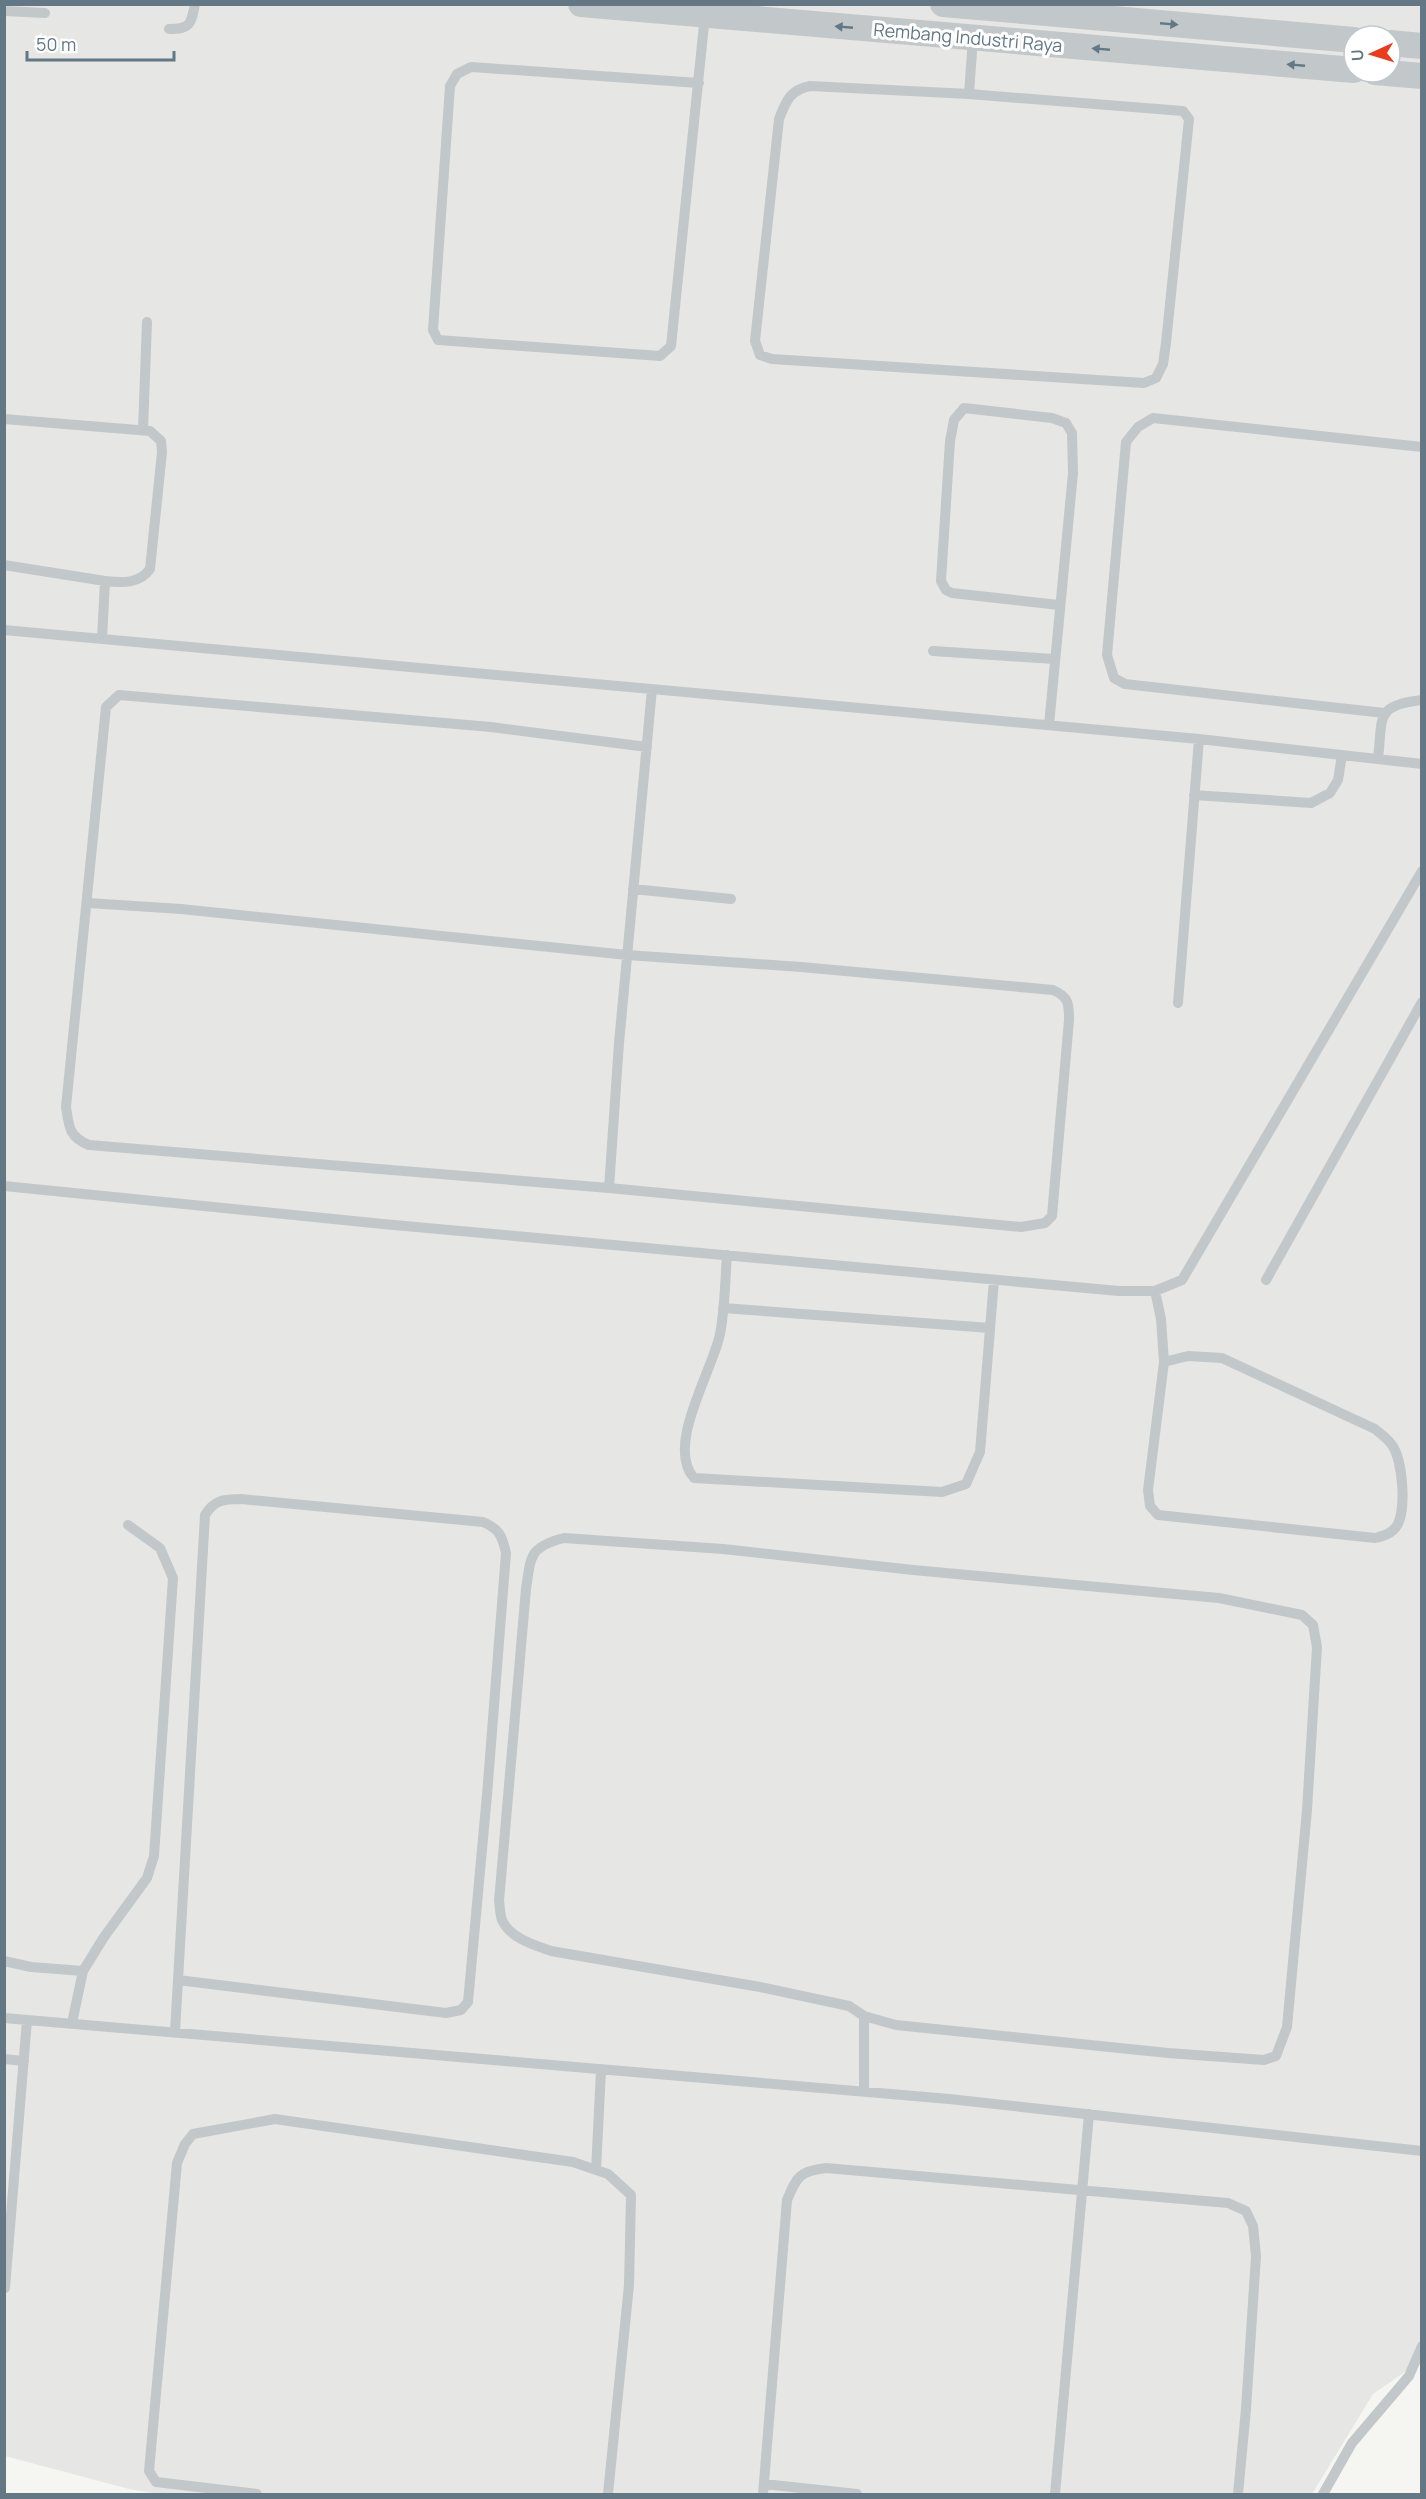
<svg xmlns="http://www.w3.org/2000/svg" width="1426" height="2499" viewBox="0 0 1426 2499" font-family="Manrope,sans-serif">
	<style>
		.built { fill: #e6e7e5; fill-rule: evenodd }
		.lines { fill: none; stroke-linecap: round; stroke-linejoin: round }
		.service { stroke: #c2c7c9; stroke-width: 10 }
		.tertiary { stroke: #c2c7c9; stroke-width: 26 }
		.oneway { fill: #637884 }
		.labels { text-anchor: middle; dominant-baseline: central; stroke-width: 6; stroke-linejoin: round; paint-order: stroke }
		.street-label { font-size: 18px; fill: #637884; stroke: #fff }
	</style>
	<rect width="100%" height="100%" fill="#f5f5f1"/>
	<!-- built -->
	<path class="built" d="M4,5H1421L1422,2360L1373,2394L1312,2494H160L129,2489L5,2456ZM1354,36H1390V72H1354Z"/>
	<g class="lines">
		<!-- service -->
		<path class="service" d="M4,11L45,13
			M169,29C190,29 191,25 195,4
			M699,83L471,67L457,74L450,86L433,330L438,340L660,356L671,346L705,15
			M810,86L969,94L1183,111L1189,119L1166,343L1163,364L1156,378L1144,383L772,359L760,355L755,341L779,119C786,101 790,90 810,86Z
			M969,94L973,38
			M4,419L150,431L161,441L162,452L150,569C139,584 123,583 105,581L102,639
			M143,430L147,322
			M4,565L105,581
			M4,630L1199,739L1422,764
			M933,651L1054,659
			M1384,713L1125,684L1114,678L1107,655L1126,442L1138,427L1153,418L1422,447
			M1049,725L1073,473L1072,433L1066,423L1052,418L964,408L954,420L950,441L941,581L946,590L952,593L1059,605
			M1378,759C1383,718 1374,705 1422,700
			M1194,795L1311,803L1330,793L1338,780L1342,755
			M633,889L731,899
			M88,903L181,909L627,955L801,967L1053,990C1069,997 1069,1004 1069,1020L1052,1216L1045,1223L1021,1227L609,1188L89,1145C69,1137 69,1127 66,1107L106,707L119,695L491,727L647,747
			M1178,1003L1199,739
			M4,1186L383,1224L1119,1291H1155L1182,1280L1422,871
			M609,1188L619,1043L652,689
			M727,1255C725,1281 725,1309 720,1334C713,1370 665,1446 694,1478L942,1492L966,1484L980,1452L994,1280
			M1266,1280L1422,1002
			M1155,1291L1161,1319L1164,1362L1148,1490L1150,1506L1158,1515L1375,1538C1383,1536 1391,1534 1396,1527C1407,1513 1403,1460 1392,1445C1388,1439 1381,1434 1375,1429L1222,1358L1188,1356L1164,1362
			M723,1308L990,1328
			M564,1538L723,1549L913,1570L1219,1598L1302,1615L1313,1625L1317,1647L1307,1810L1287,2027L1276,2056L1264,2060L1168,2053L896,2025L864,2016L849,2006L760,1987L551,1951C534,1945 510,1938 502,1920C500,1915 500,1907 499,1901L526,1589C531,1556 529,1547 564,1538Z
			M4,1961L31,1967L83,1971
			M4,2018L949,2099L1422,2151
			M72,2023L83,1971L104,1937L147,1878L154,1856L173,1578L160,1548L128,1525
			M175,2032L205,1515C214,1500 224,1499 241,1499L483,1522C499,1529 502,1535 506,1553L487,1795L468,2002L461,2010L446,2013L178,1980
			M4,2059L24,2061
			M864,2092V2016
			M596,2170L601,2070
			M5,2288L27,2020
			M764,2484L857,2494
			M257,2494L156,2482L149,2471L177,2163L185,2144L193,2134L275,2119L573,2162L608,2174L631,2195L629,2285L608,2494
			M763,2494L787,2200C797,2176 800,2171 826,2168L1228,2203L1246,2211L1253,2226L1256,2256L1246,2409L1238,2494
			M1055,2494L1089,2114
			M1323,2494L1352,2443L1409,2376L1422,2346"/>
		<!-- tertiary -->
		<path class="tertiary" d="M581,4L1354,70
			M943,4L1354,40
			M1390,43L1422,46
			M1375,72L1422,76"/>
	</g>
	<!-- one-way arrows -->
	<defs><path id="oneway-solid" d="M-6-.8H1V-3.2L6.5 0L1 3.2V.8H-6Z" transform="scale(1.5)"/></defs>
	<g class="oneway">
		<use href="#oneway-solid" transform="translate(1169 24) rotate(5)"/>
		<use href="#oneway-solid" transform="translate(844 27) rotate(-175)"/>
		<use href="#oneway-solid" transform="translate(1101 49) rotate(-175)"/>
		<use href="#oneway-solid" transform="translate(1296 65) rotate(-175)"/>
	</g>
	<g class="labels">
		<!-- street labels -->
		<g class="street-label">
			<text transform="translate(968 37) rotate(5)">Rembang Industri Raya</text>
		</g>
	</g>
	<!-- border -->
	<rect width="1426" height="2499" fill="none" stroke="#637884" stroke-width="12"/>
	<!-- north arrow -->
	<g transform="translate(1372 54) rotate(266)"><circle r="28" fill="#ffffff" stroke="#c1c9ce" stroke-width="1.5"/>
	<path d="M0-4.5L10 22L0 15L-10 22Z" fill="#ea3c1d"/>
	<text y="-9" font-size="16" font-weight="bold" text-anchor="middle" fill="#637884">U</text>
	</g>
	<!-- scale -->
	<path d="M27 51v9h147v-9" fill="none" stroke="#637884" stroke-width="3"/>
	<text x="36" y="51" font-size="18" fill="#637884" stroke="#ffffff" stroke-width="4.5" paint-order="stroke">50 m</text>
</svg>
